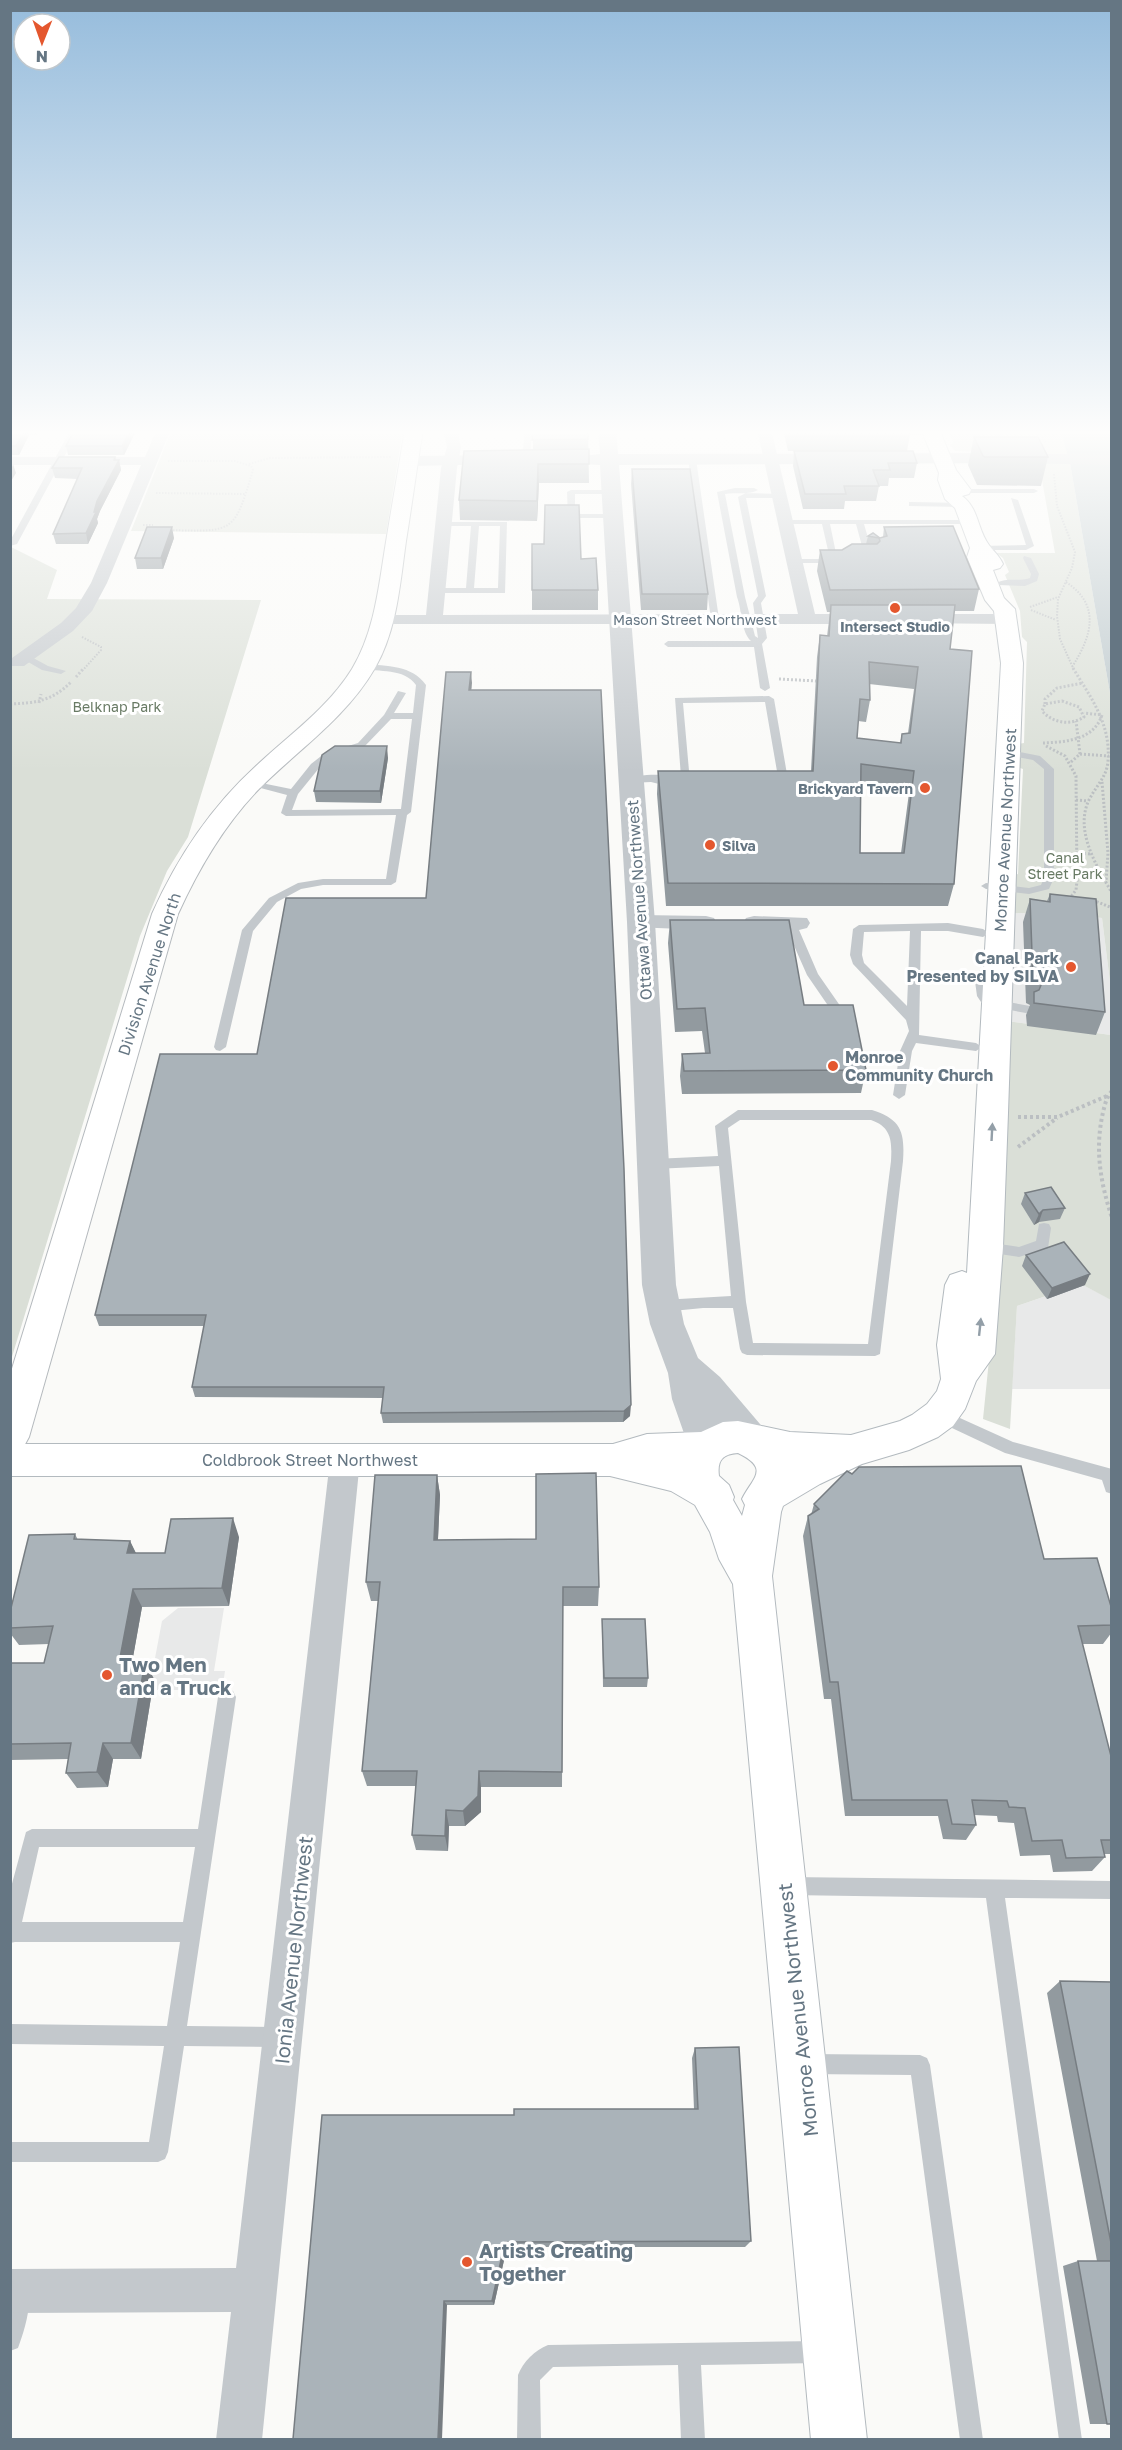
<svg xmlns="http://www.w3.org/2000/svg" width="1122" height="2450" viewBox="0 0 1122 2450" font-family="'Golos Text',sans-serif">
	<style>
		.built { fill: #e8e9e9 }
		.green { fill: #dadfd7 }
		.water { fill: #bbc7cb }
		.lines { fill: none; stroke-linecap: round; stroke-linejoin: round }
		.secondary-casing { stroke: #b3babf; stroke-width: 2 }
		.primary-casing { stroke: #b5babe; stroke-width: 2 }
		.path-far2 { stroke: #bbbfc2; stroke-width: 2; stroke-dasharray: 1.5 1.5; stroke-linecap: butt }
		.path-far1 { stroke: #bbbfc2; stroke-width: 3; stroke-dasharray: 2 2; stroke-linecap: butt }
		.path { stroke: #bbbfc2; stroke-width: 4; stroke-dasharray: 3 3; stroke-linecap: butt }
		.service { fill: #c3c8cc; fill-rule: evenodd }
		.minor { fill: #c3c8cc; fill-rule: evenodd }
		.tertiary { fill: #c3c8cc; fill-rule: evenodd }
		.secondary { fill: #fff; fill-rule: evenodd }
		.primary { fill: #fff; fill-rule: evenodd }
		.wall { fill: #929a9f; fill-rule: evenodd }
		.shaded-wall { fill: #777d82 }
		.building { fill: #aab3b9; stroke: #777d82; stroke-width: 1.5; fill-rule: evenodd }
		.oneway { fill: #939fa8 }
		.poi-dot { fill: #e4572e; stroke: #fff; stroke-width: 2 }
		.labels { text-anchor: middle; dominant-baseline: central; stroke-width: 6; stroke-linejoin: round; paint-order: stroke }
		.far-street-label { font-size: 14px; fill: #657683; stroke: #fff }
		.far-poi-label { font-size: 14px; font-weight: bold; fill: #657683; stroke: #fff }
		.far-park-label { font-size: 14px; fill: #687a64; stroke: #fff }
		.street-label { font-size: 16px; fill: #657683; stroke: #fff }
		.poi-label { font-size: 16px; font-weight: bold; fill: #657683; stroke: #fff; text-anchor: end }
		.near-poi-label { font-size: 20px; font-weight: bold; fill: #657683; stroke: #fff; text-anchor: start }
		.near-street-label { font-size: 20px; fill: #657683; stroke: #fff }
	</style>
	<rect width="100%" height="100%" fill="#fafaf8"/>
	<!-- built -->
	<path class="built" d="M1011,913L1065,914L1102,918L1111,990V1035L1006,1021Z
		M1081,1284L1112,1300L1111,1389H1012L1017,1306Z
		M178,1608H224L214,1671H225L222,1690H149L162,1621Z"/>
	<!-- green -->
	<path class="green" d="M321,429H403L386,534L131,531L170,434L320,433Z
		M948,429H1060L1068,454L955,451L950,445L953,443Z
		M1039,463H1070L1111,699V990L1102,918L1065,914L1011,913L1015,875L1018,874L1023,769L1017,767L1018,744L1024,743L1027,642L1022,637L1020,611L1005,575L1009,572L1003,558L996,553H1055Z
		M11,547L57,570L47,599L261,600L188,837L167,871L140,936L11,1360Z
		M1006,1021L1111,1035V1300L1081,1284L1017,1306L1010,1429L983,1419L998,1271Z"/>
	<!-- water -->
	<path class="water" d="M1060,429H1111V699L1070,463Z"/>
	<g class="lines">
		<defs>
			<path id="secondary" d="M921,429H939L956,470L971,490L969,494L962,496C979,508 977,529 989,545C994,552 999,555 1003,564L1000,568L993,570L1004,598L1015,609L1023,663L1008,1113L1003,1247L995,1354L976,1381L965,1409L953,1426L938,1437L909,1450L862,1464L820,1484L783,1506L781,1512L772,1576L867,2440H811L733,1584L719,1559L710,1532L695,1505L671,1491L610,1476H10V1444H613L647,1434L701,1432L723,1422L738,1421L790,1432L851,1435L900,1421L912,1415L927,1404L937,1391L941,1379L937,1345L945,1285L950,1275L962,1271L967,1273L1001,663L994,611L985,600L967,557L970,548L955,508L945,499L938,480L939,473ZM738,1453C771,1469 752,1478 742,1499L745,1505L742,1516L733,1500L734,1497L729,1485L719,1476C717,1461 722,1454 738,1453Z"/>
			<path id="primary" d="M405,429H423C417,466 412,504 406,541C400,584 397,630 375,668C346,718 299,749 259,789C224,825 199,868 178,914L29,1437L23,1448L10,1453V1375L152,914C177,858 210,808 256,766C289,735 328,708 352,669C375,631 379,584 386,542C392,504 399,467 405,429Z"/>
		</defs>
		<!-- secondary casing -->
		<use href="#secondary" class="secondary-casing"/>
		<!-- primary casing -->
		<use href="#primary" class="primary-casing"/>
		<!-- path-far2 -->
		<path class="path-far2" d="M1036,429L1046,443
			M168,461H235L251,466L253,470C234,533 235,532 168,530
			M249,464L270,458L391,457
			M1054,474L1057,506L1075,552L1072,568L1058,599L1057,616L1060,639L1074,670
			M156,493L245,494
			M143,525H153
			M1066,582C1101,605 1092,636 1072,667
			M1030,607L1058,597
			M1031,610L1056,620
			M82,637L101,647V650L83,670"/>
		<!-- path-far1 -->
		<path class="path-far1" d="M1073,668C1091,698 1111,724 1108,761C1107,776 1097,785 1090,798C1073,829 1097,867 1112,893
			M76,677L84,668
			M779,679L816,681
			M1062,701L1079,707L1084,717C1070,726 1053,723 1042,711L1045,704Z
			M39,703L41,694
			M10,704C36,703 52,701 71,682
			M1045,704V699L1057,688L1083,683
			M1043,743C1066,742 1094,740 1102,715L1084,713
			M1046,746L1065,756L1076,776L1077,881L1076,890L1070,898
			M1080,754L1109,756
			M1071,762L1080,754L1076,721
			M1102,782L1108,853L1106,882
			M1076,800L1088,801
			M1076,853L1090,854
			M1093,900L1112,908"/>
		<!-- path -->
		<path class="path" d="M1112,1091C1106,1097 1104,1108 1102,1117C1095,1153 1101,1184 1112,1218
			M1018,1117H1058L1107,1096
			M1018,1147L1057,1118"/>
		<!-- service -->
		<path class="service" d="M71,429H79L17,544L10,546V541Z
			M525,429H532L530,460L526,462L522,460Z
			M970,429H977L986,446H1001L992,429H999L1010,448L1006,450H980Z
			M902,431H932L936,433L932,435H899L898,433Z
			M692,457L696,459L719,619L715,622L711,619L688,459Z
			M735,488H754L758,490C750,495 735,492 725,494L745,597L755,636L758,638L753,603L758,596L738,497L746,493L781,494L785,496L781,498H746L766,596L761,603L767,638L762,644L770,688L765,691L760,688L754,647H668L664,644L668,641H751C741,632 742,610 737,597L717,492Z
			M963,489H1034L1038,491L1034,493H960V489Z
			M571,490H615L616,492L612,494H575V514H613L617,516L613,518H568L567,492Z
			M1011,498L1018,500L1034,546L1026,550H977V546H980L1026,545Z
			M912,502L963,503L967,505L963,507L909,506V502Z
			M784,520H970L974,522L970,524H864L870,545L877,548L882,555L878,557L862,546L856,524H830L838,563H795L791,561L792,559H830L822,524H784Z
			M440,522H507L505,593H434L433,591L437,588H466L471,526H440ZM479,526H500L498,588H474Z
			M1024,556L1031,558L1039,574L1037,581L1025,586L998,585L997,583C1006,577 1019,582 1030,578L1031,574L1023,558Z
			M26,654L48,666L66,671L61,674L42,670L23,659L21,657Z
			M364,664C387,666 412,665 426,685L411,812L407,815L396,882L391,885H323L301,889L277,902L253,931L226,1047L220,1051L216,1050L214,1047L242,930L269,898L298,883L323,879H386L396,815L286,816L281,813L287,795L246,784L251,781L291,789L311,764L325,753L358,743L384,715L398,691L406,693L394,713H413L416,685C404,668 379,672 361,669L359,667ZM391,719H412L401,809L292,810L298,794L324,762L340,753L364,747Z
			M769,696L774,699L788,780L787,782L774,783L769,780L778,777L765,702L683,703L690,782L667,786L651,782L631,783L626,780C636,773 668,774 681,777L675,698Z
			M1009,750L1040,756L1054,769V878L1049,889L1029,894L986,889L981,886L986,883L1029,888L1041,885L1044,878V769L1033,760L1006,755V751Z
			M790,919L796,923L818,974L850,1020L848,1023H840L807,975L784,923Z
			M948,923L983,929L989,933L983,937L948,931H921L919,1035L976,1043L982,1047L976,1051L916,1043L912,1051L905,1095L899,1099L893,1095L900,1051L909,1031L906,1020L853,964L850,955L853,929L859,925ZM910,931L907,1006L864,963L862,955L864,932Z
			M980,970L986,974L991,999L1030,1006L1032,1009L1030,1012L1026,1013L983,1005L977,996L974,974Z
			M738,1110H872C901,1119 905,1132 903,1161L880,1354L875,1356L747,1355L742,1353L740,1349L733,1308H703L662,1312L657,1310L655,1306L657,1302L662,1300L731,1296L719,1166L654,1169L647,1164L654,1159L718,1156L715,1126ZM740,1120H871C892,1127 892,1142 891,1161L868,1344L753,1343L746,1302L728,1128Z
			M1044,1223L1049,1224L1051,1228L1048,1248L1019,1257L986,1252L981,1251L979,1247L981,1243L986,1242L1019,1247L1036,1241L1039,1224Z
			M940,1409L1013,1442L1112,1469V1494L1106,1492L1102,1480L1005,1453L935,1420L933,1415L935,1410Z
			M227,1689L233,1691L236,1697L187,2026L281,2027L288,2030L291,2037L288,2044L281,2047L184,2046L168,2152L165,2159L158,2162H10V2142H149L164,2046L10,2044V2024L167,2026L180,1942H15L10,1943V1891L26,1832L32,1829H198L218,1697L221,1691ZM39,1847H195L183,1922H22Z
			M789,1877L1112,1881V1899L1005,1898L1082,2440H1059L986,1898L789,1895L782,1893L780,1886L782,1879Z
			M807,2054L920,2055L927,2058L930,2065L983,2440H960L911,2075L807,2074L800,2071L797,2064L800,2057Z
			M19,2285L27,2288C33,2304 24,2332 18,2348L10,2351V2290Z
			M820,2341L828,2344L831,2352L828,2360L820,2363L701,2365L705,2440H681L678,2365L553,2367L540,2380L541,2440H517L518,2375C523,2362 535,2350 548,2345Z"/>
		<!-- minor -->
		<path class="minor" d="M157,429H171L107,583L92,611L73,631L24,666H12V658L61,623L76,608L91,583L141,465H10V457H145Z
			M443,429H457L461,447L457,468L443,615L798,614L757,429H771L815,614H865L871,615L874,619L871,623L865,624H378L375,620L378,616L384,615H426L441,468L447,447Z
			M916,614H1007L1013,615L1016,619L1013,623L1007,624L910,623L907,619L910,615Z
			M641,915L706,916L714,918L717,923L714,928L706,930L633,927L630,922L633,917Z
			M754,916L807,918L810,923L807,928L799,930L746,928L743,923L746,918Z
			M345,1447L356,1451L360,1460L262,2440H216L231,2312L10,2313V2269L236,2268L330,1460L334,1451Z"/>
		<!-- tertiary -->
		<path class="tertiary" d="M598,429H616L618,454L1016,453L1112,455V465L1016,463L619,465L655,922L676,1285L684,1324L698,1358L720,1377L765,1430L771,1441L765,1452C741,1461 736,1449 722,1432L725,1448L719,1459L706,1464L693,1459L672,1399L668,1373L650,1324L642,1285L627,922L600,465L582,464L579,460L582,456L600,454Z
			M507,455L513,456L516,460L513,464L409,466L403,465L400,461L403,457L409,456Z"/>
		<!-- secondary -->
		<use href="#secondary" class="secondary"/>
		<!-- primary -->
		<use href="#primary" class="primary"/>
	</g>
	<!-- wall -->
	<path class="wall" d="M10,429H42L36,435H29L19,455H10Z
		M75,429H137L124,455H68L66,446Z
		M192,429H223V430Z
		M533,429H588L589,483H539L537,521L460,520L459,500L533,450Z
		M783,429H911L907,451L917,463L914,478H889L888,486H879L876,501H845L844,509H803L793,466L794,451H845H788Z
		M974,437L1048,457L1041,486L977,485L968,465Z
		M115,457L116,460H119L121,470L100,511L97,519L98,523L88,544H56L53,534L78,479L55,478L52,468Z
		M632,469L708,594L707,610H641L631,484Z
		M884,527L979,589L974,611H954L950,649L954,884L948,906H666L657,794L658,771H811L817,657L820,635L827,636L830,612H827L817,571L820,550H842L866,544L868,536L880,538L883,537ZM869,684L914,689L908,733L902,734L900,743L857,738L858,721L866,722L870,700ZM861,787L909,793L901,853H860Z
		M174,538L163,569H137L135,558Z
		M581,559L598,590V610H532V590Z
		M472,683L471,690L630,1416L623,1422L383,1423L381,1413L383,1398L195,1397L192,1387L204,1326H99L95,1315L257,1054L426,898Z
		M388,758L381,803L316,802L314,791Z
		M1050,894L1105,1012L1096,1035L1027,1026L1026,1015L1030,1005L1026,1003L1023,922L1030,899L1047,901Z
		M670,920L804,1005L866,1070L861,1093L682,1094L680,1076L682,1054L705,1053L702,1031L675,1032L668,943Z
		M1025,1193L1065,1208L1060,1219L1039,1222L1034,1225L1021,1204Z
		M1026,1255L1085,1285L1047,1299L1022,1266Z
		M852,1474L1044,1559L1112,1610V1632L1103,1644H1082L1112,1760V1854H1105V1857L1092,1871L1053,1872L1050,1855L1020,1856L1014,1823L998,1822L997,1816L974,1815L976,1825L966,1840L943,1839L938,1816H845L831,1699H824L803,1536L808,1516L811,1515L814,1504Z
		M437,1475L440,1495L438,1540L599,1587L598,1606H563L562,1787H481V1812L465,1826H449L448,1851L416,1850L412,1835L416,1786H367L362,1771L378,1601H371L366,1582Z
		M75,1534L78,1540L130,1541L136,1553H165L239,1537L229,1606L142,1607L132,1662H145L154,1679L141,1759H113L108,1787L77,1788L66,1773L68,1759L10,1760V1663H44L49,1644L19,1645L10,1633V1612Z
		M602,1619L648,1678L647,1687H603Z
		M1060,1981L1112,1982V2424H1090L1063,2266L1078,2261H1097L1047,1993Z
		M695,2048L751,2241L745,2247H507L494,2305H447L293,2439L514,2115L694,2109L692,2058Z"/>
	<!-- shaded-wall -->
	<path class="shaded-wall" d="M26,429H28L29,435L19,455L16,446Z
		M35,429H42L36,435Z
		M131,429H137L124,455L122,446Z
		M115,457L117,463L119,460L121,470L100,511L97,519L98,523L88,544L86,533L97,501Z
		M10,463L12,467L13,464L16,473L10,483Z
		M538,464L539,483L537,521V501Z
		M172,527L174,538L163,569L161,558Z
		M471,672L472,683L470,702L469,690Z
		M387,746L388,758L381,803L380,791Z
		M1043,1210L1039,1222L1034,1225L1039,1214Z
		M1090,1274L1085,1285L1047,1299L1052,1288Z
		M631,1405L630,1416L623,1422L624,1411Z
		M437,1475L440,1495L437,1559L434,1540Z
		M233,1518L239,1537L229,1606L222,1588Z
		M130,1541L139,1560L127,1553Z
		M133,1589L142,1607L129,1680L119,1663Z
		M145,1662L154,1679L141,1759L131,1743Z
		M103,1743L113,1759L108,1787L97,1772Z
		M479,1771L481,1787V1812L465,1826L463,1811Z
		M446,1810L449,1826L448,1851L445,1836Z
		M505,2242L507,2247L494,2305L492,2301Z
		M444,2301L447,2305L442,2439H438Z"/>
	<!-- building -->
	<path class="building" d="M10,429H26L16,446H10Z
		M75,429H131L122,446H66Z
		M533,429H588V439L532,440Z
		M974,437H1038L1048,457H985L983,456Z
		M589,449V464H538L537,501L459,500L464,451Z
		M794,451H913L917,463H888L890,470H873L879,486H844L846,494H805Z
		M59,457H115L114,460H119L97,501L94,512H96L86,533L53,534L82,468H52Z
		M632,469H690L708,594H642Z
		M545,505H579L581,559L596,558L598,590H532V544H544Z
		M953,526L979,589L830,590L820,550H842L852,544H877L880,541L879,538L868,536L873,533L880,538L887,536L884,527Z
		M147,527H172L161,558H135Z
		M831,605H955L950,649L972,651L954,884L668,883L658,771H813L820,635L829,636ZM869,662L918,667L910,733L902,734L901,743L857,738L860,699L870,700ZM861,764L914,771L904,853H860Z
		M446,672H471L469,690H601L624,1169L631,1405L624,1411L381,1413L384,1387H192L206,1315H95L160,1054H257L286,898H426Z
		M335,746H387L380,791H314L322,755Z
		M1050,894L1096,899L1105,1012L1034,1003V992L1039,990L1041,985L1033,980L1030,899L1050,902Z
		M670,920H789L804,1005H853L866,1070L684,1071L682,1054L710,1053L705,1008L677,1009Z
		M1051,1187L1065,1208L1043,1210L1039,1214L1025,1193Z
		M1064,1242L1090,1274L1052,1288L1026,1255Z
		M1021,1466L1044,1559L1097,1558L1112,1610V1625L1078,1626L1112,1760V1840H1101L1105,1857L1066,1858L1062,1840L1032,1841L1025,1808L1009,1807L1007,1801L972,1800L976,1825L952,1824L947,1800H852L838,1682H830L808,1516L819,1509L814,1504L847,1471L852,1474L859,1467Z
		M596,1473L599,1587H563L562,1772L479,1771L478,1796L463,1811L446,1810L445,1836L412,1835L417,1771H362L380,1582H366L375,1475H437L434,1540L536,1539V1474Z
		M233,1518L222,1588L133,1589L119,1663L145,1662L131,1743H103L97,1772L66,1773L71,1743L10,1744V1663H44L53,1626L10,1628V1612L29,1535L75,1534L74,1539L130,1541L127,1553H165L171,1519Z
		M602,1619H645L648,1678H604Z
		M1060,1981L1112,1982V2248Z
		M739,2047L751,2241L505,2242L492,2301H444L438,2439H293L322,2115H514V2109H698L695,2048Z
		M1078,2261H1112V2424H1107Z"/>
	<!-- one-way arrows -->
	<defs><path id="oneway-solid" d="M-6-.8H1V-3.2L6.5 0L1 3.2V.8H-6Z" transform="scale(1.5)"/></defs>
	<g class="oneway">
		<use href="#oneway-solid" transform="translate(992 1132) rotate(-87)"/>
		<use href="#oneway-solid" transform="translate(980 1327) rotate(-84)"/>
	</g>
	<!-- sky -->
	<linearGradient id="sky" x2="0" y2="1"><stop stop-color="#96bcdc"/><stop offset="0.56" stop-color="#fdfdfc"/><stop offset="1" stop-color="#fdfdfc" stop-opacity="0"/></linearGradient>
	<rect width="1122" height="772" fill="url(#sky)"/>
	<!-- markers -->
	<g class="poi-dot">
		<circle cx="895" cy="608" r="6"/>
		<circle cx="925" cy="788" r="6"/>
		<circle cx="710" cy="845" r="6"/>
		<circle cx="1071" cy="967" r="6"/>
		<circle cx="833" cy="1066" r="6"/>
		<circle cx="107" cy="1675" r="6"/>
		<circle cx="467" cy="2262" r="6"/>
	</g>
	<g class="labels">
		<!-- far-street labels -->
		<g class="far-street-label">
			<text x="695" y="619">Mason Street Northwest</text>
		</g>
		<!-- far-poi labels -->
		<g class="far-poi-label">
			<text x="895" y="626">Intersect Studio</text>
			<text x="913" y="788" text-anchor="end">Brickyard Tavern</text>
			<text x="722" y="845" text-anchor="start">Silva</text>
		</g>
		<!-- far-park labels -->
		<g class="far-park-label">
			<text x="117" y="706">Belknap Park</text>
			<text x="1065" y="857">Canal<tspan x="1065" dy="16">Street Park</tspan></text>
		</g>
		<!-- street labels -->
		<g class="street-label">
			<text transform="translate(1005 830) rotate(-87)">Monroe Avenue Northwest</text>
			<text transform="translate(639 900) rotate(-94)">Ottawa Avenue Northwest</text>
			<text transform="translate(149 974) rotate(-72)">Division Avenue North</text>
			<text x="310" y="1460">Coldbrook Street Northwest</text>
		</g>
		<!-- poi labels -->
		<g class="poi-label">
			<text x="1059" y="958">Canal Park<tspan x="1059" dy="18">Presented by SILVA</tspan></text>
			<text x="845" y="1057" text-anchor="start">Monroe<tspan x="845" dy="18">Community Church</tspan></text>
		</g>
		<!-- near-poi labels -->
		<g class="near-poi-label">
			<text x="119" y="1664">Two Men<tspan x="119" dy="23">and a Truck</tspan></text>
			<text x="479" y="2250">Artists Creating<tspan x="479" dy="23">Together</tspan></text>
		</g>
		<!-- near-street labels -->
		<g class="near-street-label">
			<text transform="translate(293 1950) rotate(-84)">Ionia Avenue Northwest</text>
			<text transform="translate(797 2010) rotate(-96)">Monroe Avenue Northwest</text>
		</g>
	</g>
	<!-- border -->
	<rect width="1122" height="2450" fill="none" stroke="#657683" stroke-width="24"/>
	<!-- north arrow -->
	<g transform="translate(42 42) rotate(181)"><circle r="28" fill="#ffffff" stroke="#c1c8cd" stroke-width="1.5"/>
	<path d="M0-4.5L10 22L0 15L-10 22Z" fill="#e4572e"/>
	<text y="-9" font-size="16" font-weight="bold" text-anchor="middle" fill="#657683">N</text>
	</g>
</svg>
